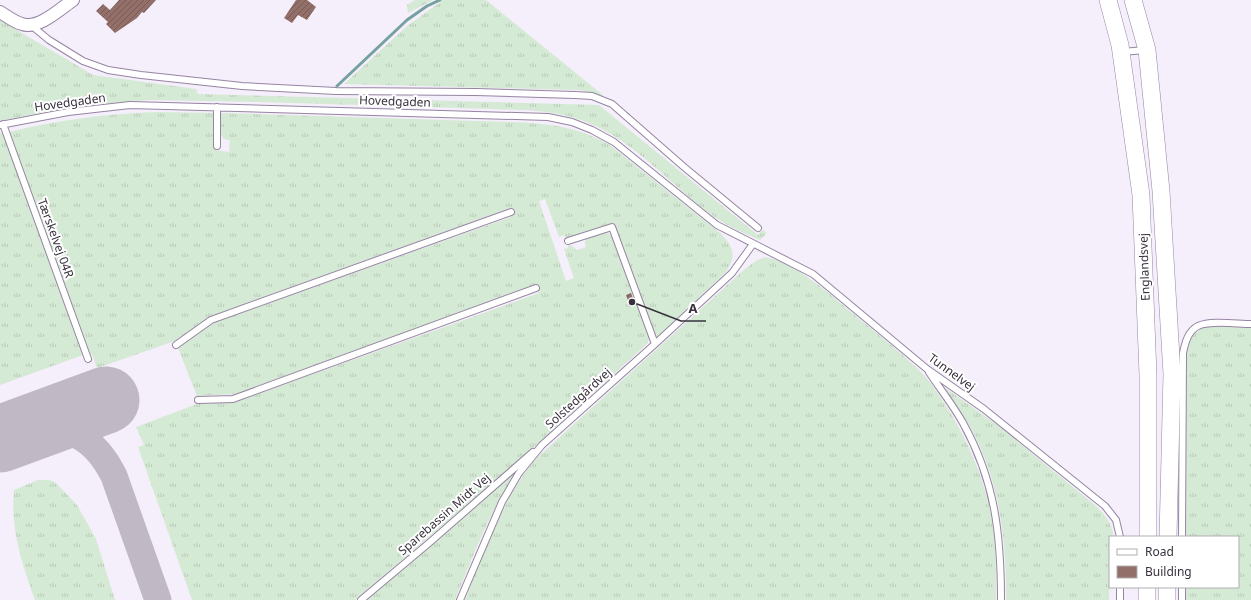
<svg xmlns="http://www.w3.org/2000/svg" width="1251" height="600" viewBox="0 0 1251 600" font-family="'Noto Sans',sans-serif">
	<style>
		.grass { fill: url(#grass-tufts) }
		.forest { fill: url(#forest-crowns) }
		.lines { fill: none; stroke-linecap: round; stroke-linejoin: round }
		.stream { stroke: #76a1a1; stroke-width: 3 }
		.taxiway { stroke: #c0b8c5; stroke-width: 27 }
		.runway { stroke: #c0b8c5; stroke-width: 67 }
		.building { fill: url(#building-hatch) }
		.service-casing { stroke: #9685a2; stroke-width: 8 }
		.minor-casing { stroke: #9685a2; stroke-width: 14 }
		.secondary-casing { stroke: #9685a2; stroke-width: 18 }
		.service { stroke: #fff; stroke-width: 6 }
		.minor { stroke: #fff; stroke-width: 12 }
		.secondary { stroke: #fff; stroke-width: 17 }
		.labels { text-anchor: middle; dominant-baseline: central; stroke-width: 4; stroke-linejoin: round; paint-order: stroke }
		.street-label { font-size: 12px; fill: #38313d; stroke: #fff }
		.leader { fill: none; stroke: #38313d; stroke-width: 1.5 }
		.callout-dot { fill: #38313d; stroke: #fff; stroke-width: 1.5 }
		.callout-label { font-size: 13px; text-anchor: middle; font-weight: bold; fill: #38313d; stroke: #fff; stroke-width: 4; stroke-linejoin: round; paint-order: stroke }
	</style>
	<defs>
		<pattern id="grass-tufts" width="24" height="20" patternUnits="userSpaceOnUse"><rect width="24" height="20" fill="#d5ead4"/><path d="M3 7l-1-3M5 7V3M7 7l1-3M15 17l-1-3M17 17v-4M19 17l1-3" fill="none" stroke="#b8c9b7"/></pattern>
		<pattern id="forest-crowns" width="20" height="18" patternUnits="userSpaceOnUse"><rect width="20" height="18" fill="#d5ead4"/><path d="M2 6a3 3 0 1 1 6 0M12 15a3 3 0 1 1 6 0" fill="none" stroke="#b8c9b7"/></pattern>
		<pattern id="building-hatch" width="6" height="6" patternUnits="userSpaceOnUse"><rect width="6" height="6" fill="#936f69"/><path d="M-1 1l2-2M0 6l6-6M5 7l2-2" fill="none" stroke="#795c58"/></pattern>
	</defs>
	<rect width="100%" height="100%" fill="#f5eefb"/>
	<!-- grass -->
	<path class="grass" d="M443,0H486L604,96L580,90L344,84L407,26Z
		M0,20L93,75L196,89L198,94L599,105L758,235L763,230L767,233L760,240C745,234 730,227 716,218C674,189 635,140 586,122C567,114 547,112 526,110L257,102L149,100L70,107L0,121Z
		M156,112L215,113V150L229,152L230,140L224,139L220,134V113L513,122C551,124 576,126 610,145L720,233C733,246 738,256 725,273L658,337L653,333L613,223L566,240L564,235L559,237L545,199L539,201L566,281L574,278L564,249L568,248V245L572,246L577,250L586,247L585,243V239C592,235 605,229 612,236L649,338L648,343L520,460L355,600H192L138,447L144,445L136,427L197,404L235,402L539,293L536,285L235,394L197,396L178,348L213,323L511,217L510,208L211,316L175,341L97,368L92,354H89L9,132C59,120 104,114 156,112Z
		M0,133L4,134L83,355L0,385Z
		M765,257C796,263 827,292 851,312C875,332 901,352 924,375C934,386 942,400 950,412C974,452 992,498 995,546C996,564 996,582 996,600H465C482,557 498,511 525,473C530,466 535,460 541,454L745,269L757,260Z
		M1209,326L1251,327V600H1184V587H1238V537H1184L1185,365C1187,344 1187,333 1209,326Z
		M944,387L996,424L1095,505C1106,516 1111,522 1114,537H1110L1109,600H1006C1007,540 999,478 969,425C961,412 953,400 944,387Z
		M516,471C490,511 473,556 455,600H367Z
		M38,480H49L55,482L77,505L96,539L115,600H35C22,564 10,529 14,490Z"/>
	<!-- forest -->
	<path class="forest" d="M415,0H433L408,13L407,5Z"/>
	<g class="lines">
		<!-- stream -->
		<path class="stream" d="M337,86L407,20L427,6L440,0"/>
		<!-- taxiway -->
		<path class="taxiway" d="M25,430C68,424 94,436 114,476L158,600
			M0,440L4,437"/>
		<!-- runway -->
		<path class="runway" d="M0,439L106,400"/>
	</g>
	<!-- building -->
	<path class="building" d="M119,0H156L144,13L142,12L137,18L115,33L106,24L108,22L96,11L103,4L110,10Z
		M296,0H307L316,7L307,20L298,15L292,23L284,18Z
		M631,293L635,304L630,306L626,295Z"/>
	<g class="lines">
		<defs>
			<path id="service" d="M32,26L49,40L83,61L108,70L141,75L242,86L336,91L476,92L575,95L592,96L612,104L684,167L758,228
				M1122,52L1145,50
				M217,107V146
				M3,124L88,359
				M0,125L68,112L130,105L548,117L572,122L592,130L614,142L717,225L813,274L927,369L984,409L1105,506L1116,520L1120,537
				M568,241L612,227L655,344
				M176,345L211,320L511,212
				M929,372C940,389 953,405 963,423C995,481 1001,534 1001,600
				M198,400L233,399L536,288
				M1182,537L1183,353C1185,343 1188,331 1198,326C1211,320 1237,324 1251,324
				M361,600L429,543L533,452
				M460,600L502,502L519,473L542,445L655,344L732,273L753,244
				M1120,600V587
				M1182,600V587"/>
			<path id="minor" d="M0,12C7,16 14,22 22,24C38,30 60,9 73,0"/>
			<path id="secondary" d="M1108,0L1120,45L1141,195L1148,375V537
				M1133,0L1147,50L1161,191L1172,374L1168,537
				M1147,600V587
				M1167,600V587"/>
		</defs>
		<!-- service casing -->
		<use href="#service" class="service-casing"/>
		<!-- minor casing -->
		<use href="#minor" class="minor-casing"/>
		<!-- secondary casing -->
		<use href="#secondary" class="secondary-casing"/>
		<!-- service -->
		<use href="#service" class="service"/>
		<!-- minor -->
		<use href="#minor" class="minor"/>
		<!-- secondary -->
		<use href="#secondary" class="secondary"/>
	</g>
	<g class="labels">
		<!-- street labels -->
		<g class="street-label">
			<text transform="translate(395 101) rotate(2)">Hovedgaden</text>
			<text transform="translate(70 102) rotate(-8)">Hovedgaden</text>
			<text transform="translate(56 238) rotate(70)">Tærskelvej 04R</text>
			<text transform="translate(1144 267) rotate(-92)">Englandsvej</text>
			<text transform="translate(952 372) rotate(36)">Tunnelvej</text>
			<text transform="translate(578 398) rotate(-42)">Solstedgårdvej</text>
			<text transform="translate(444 514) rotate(-41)">Sparebassin Midt Vej</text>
		</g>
	</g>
	<!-- callouts -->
	<path class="leader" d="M632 302L681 321H706"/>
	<circle class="callout-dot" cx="632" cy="302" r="4"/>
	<g class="callout-label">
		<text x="693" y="313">A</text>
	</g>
	<!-- legend -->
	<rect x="1109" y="536" width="130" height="52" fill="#ffffff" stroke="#afadb1"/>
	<rect x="1117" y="549" width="20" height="6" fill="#ffffff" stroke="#afadb1"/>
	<text x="1145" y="556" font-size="12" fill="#38313d">Road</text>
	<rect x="1117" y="566" width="20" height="12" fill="#936f69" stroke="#afadb1"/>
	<text x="1145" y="576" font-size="12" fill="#38313d">Building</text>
</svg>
